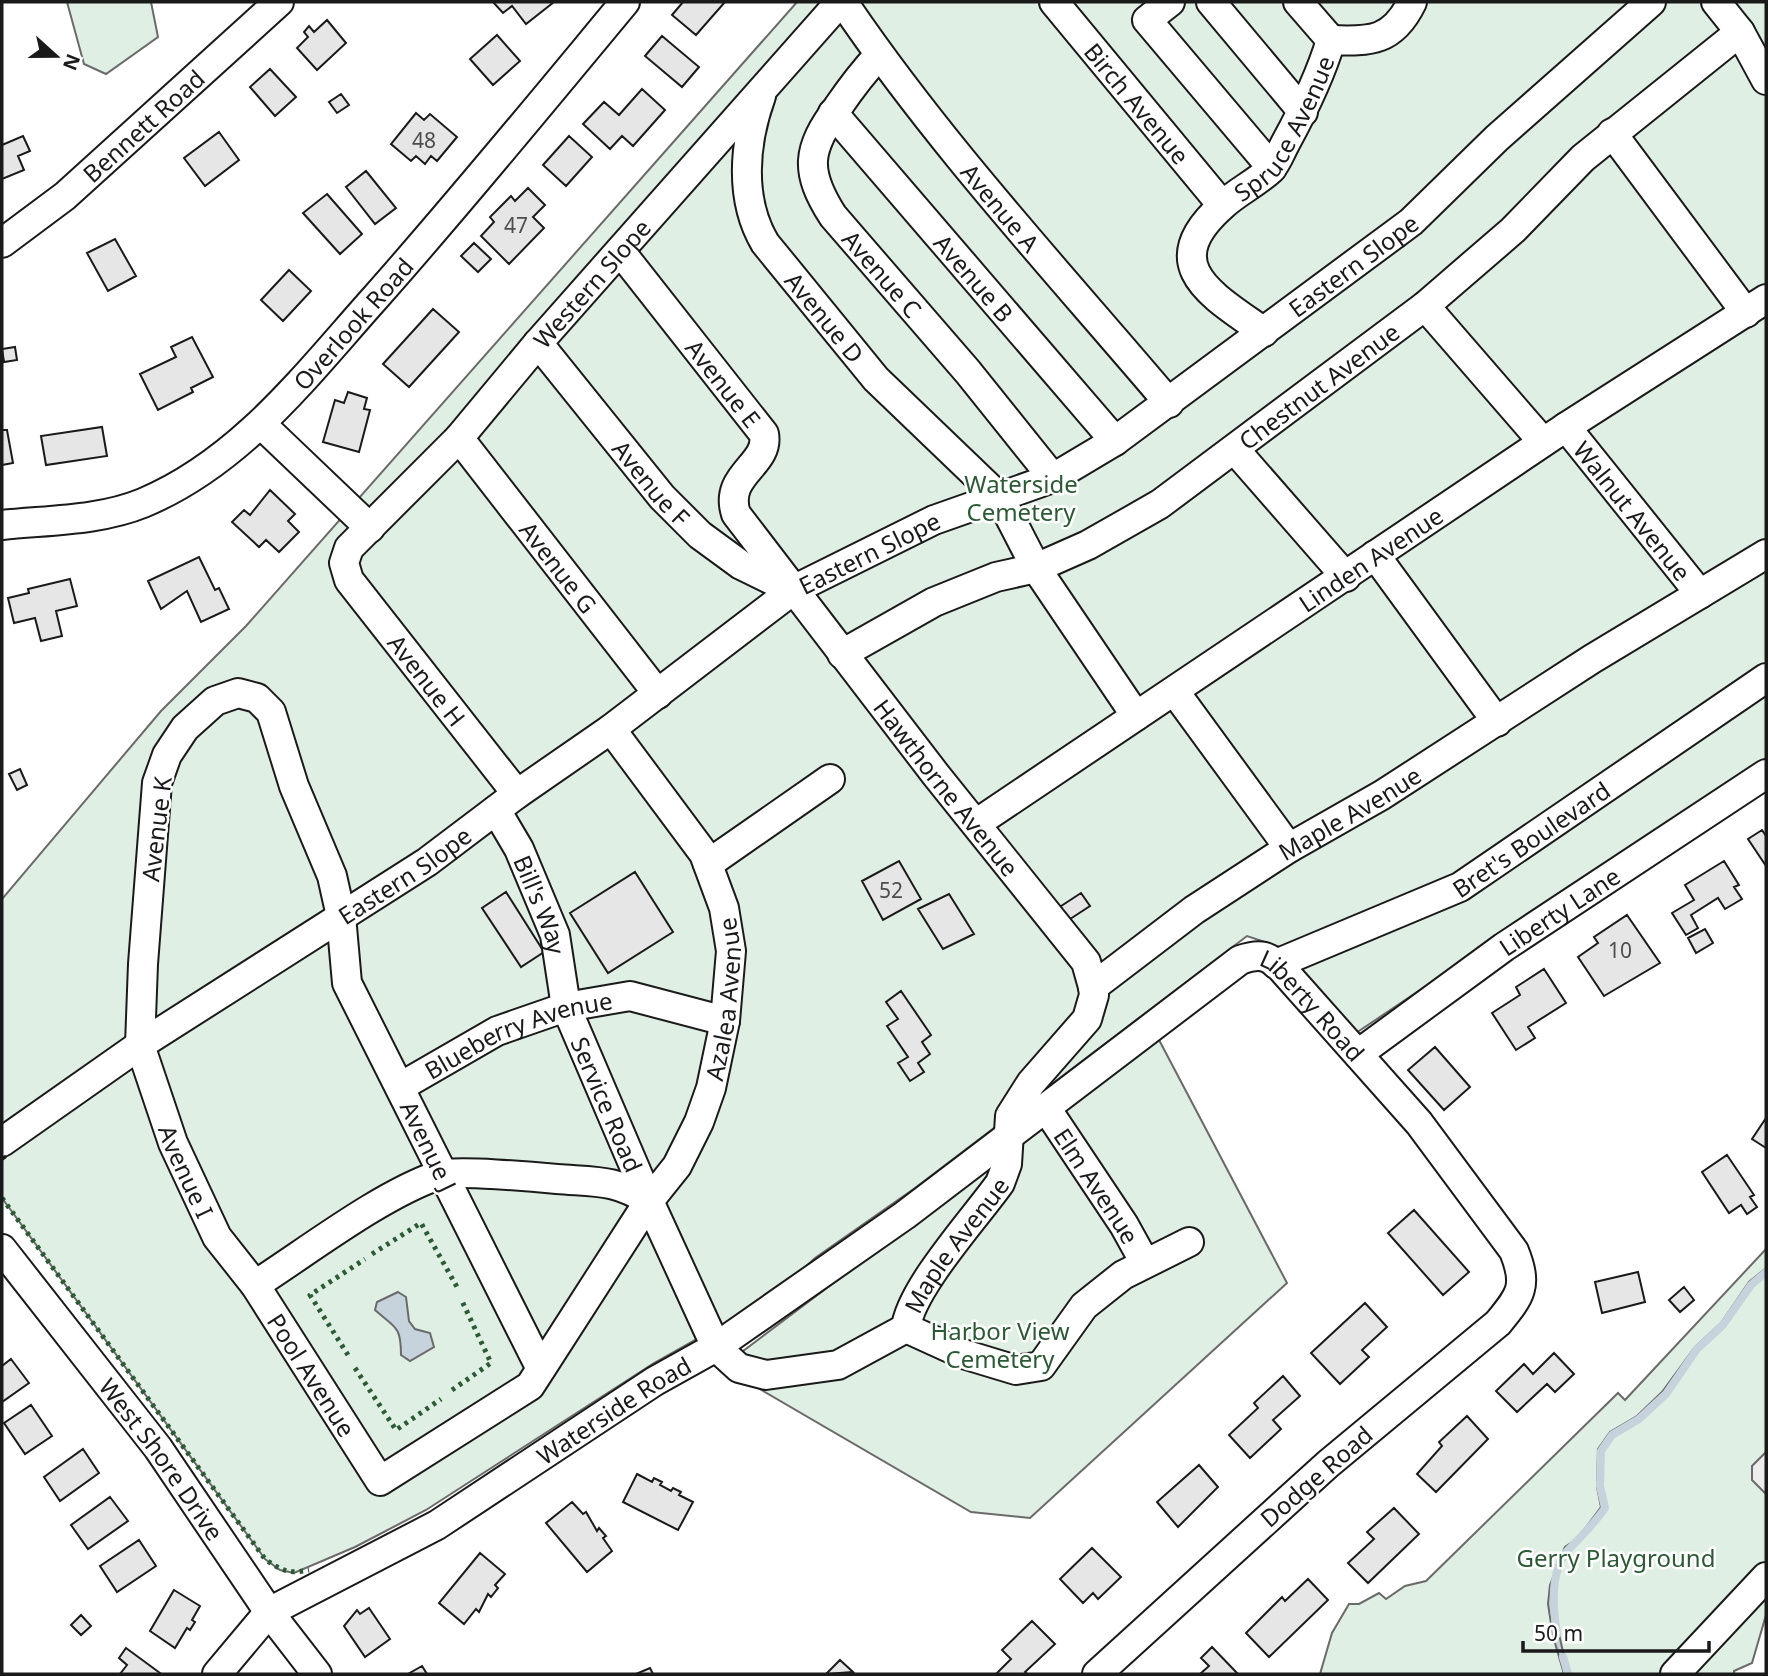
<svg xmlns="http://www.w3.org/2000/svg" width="1768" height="1676" viewBox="0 0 1768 1676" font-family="'Noto Sans',sans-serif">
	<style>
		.green { fill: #e0efe3; stroke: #6a6a6a; stroke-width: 2 }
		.parking { fill: #ededed; stroke: #6a6a6a; stroke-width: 2 }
		.water { fill: #c6d2dc; stroke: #6a6a6a; stroke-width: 2 }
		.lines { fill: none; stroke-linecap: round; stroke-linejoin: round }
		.stream { stroke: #c6d2dc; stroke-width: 8 }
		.building { fill: #e6e6e6; stroke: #1a1a1a; stroke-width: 2 }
		.minor-casing { stroke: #1a1a1a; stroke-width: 32 }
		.minor { stroke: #fff; stroke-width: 28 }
		.hedge { stroke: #2b5a34; stroke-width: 5; stroke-dasharray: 3.5 5; stroke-linecap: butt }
		.wall { stroke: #1a1a1a; stroke-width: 3.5 }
		.labels { text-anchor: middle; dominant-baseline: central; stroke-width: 5; stroke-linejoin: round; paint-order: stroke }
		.number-label { font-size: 21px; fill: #4d4d4d }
		.street-label { font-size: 24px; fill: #1a1a1a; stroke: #fff }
		.park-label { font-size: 24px; fill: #2b5a34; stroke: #fff }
	</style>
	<rect width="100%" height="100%" fill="#fff"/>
	<!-- green -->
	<path class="green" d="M67,2H151L158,37L106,74L84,64Z
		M797,2H1766V758L1356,1033L1307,978L1289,950L1247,936L915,1188L815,1258L775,1295L654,1363L426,1510L355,1547L294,1573L280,1570L265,1559L2,1198V899L161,711L246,626Z
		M1158,1038L1287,1283L1030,1518L971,1512L722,1367Z
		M1766,1249V1615L1752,1663L1734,1671V1674H1320L1332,1633L1349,1604H1359L1379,1593L1386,1599L1405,1586L1426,1581L1618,1393L1625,1400Z"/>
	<!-- parking -->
	<path class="parking" d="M1766,1452V1494L1752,1480V1466Z"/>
	<!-- water -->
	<path class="water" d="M1766,1268V1272L1751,1285L1723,1325L1697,1349L1666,1394L1639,1419L1612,1435L1601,1451L1600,1486L1605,1508L1580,1541L1567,1551L1554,1585L1552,1603L1568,1674H1564L1553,1636L1548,1604L1550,1585L1565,1547L1578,1538L1601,1507L1597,1487L1598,1449L1610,1432L1637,1416L1662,1392L1695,1347L1721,1323L1749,1282Z
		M398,1292L406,1297L409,1321L415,1329L430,1333L434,1347L410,1361L401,1355C401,1325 395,1328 375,1310L377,1302Z"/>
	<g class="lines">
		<!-- stream -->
		<path class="stream" d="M1557,1634C1553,1608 1549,1571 1569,1549C1582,1536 1594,1524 1605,1508L1600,1486L1601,1451L1612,1435L1639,1419L1666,1394L1697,1349L1723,1325L1751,1285L1766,1272
			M1563,1657L1568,1674"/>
	</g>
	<!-- building -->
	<path class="building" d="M493,2H554L526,24L512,6L503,13Z
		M683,2H725L696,35L672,15Z
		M327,20L346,43L317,70L297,48L308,37L304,32L309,26L314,32Z
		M497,35L520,61L493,85L470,59Z
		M662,36L699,67L682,87L645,56Z
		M270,69L296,97L275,116L250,87Z
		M642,89L665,110L633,146L622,136L610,149L583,124L604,102L619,115Z
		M341,94L349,105L337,113L329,102Z
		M416,113L424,120L430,114L457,137L437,161L431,156L425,164L416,156L411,161L391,144Z
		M219,132L239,160L205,186L184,158Z
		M23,136L30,151L18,156L24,170L2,179V145Z
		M569,136L592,157L566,186L543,165Z
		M366,171L396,208L375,224L346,187Z
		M528,188L545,205L533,217L544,228L509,264L481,236L494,222L490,217L511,196L515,201Z
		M327,194L362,234L340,254L303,213Z
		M115,239L136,276L108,291L87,253Z
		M474,243L491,259L478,272L461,256Z
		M289,270L311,291L283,321L261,300Z
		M433,309L459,332L409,387L383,364Z
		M192,337L213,377L191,388L193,392L158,410L140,374L176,357L171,347Z
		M15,347L17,360L4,362L2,349Z
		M348,392L367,398L364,409L370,410L359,452L323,442L335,400L344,403Z
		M102,427L107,456L46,465L41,436Z
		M2,430H7L13,463L2,465Z
		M270,490L295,514L288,521L299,532L279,552L266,540L259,547L232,522L244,510L250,515Z
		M199,557L215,590L219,588L229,609L201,622L187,591L161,609L148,581Z
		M70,579L77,606L56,611L62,636L41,641L35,618L14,623L8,598L29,593L28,589Z
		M20,769L27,785L17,790L9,774Z
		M1762,830L1766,836V866L1748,839Z
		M899,861L921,899L883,920L862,881Z
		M1724,861L1739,885L1734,887L1742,899L1725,909L1718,898L1691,915L1698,928L1686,935L1672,913L1694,900L1685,885Z
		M635,872L673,932L608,973L570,913Z
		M506,892L544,952L521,967L482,908Z
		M1081,893L1090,906L1061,925L1052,912Z
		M949,894L974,934L943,949L918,909Z
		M1627,915L1660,963L1604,996L1578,957L1598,943L1594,937Z
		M1705,929L1713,943L1696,953L1688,938Z
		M1544,969L1566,1003L1528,1027L1535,1038L1516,1050L1492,1013L1520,995L1516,987Z
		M901,991L931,1035L922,1042L930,1054L918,1063L924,1072L910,1081L898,1063L908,1057L887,1026L898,1019L886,1002Z
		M1435,1047L1470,1087L1444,1110L1408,1070Z
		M1766,1118V1148L1752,1139Z
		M1727,1155L1754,1195L1750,1197L1757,1207L1747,1214L1741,1205L1729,1213L1702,1172Z
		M1414,1210L1469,1272L1443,1295L1388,1233Z
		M1638,1272L1645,1302L1602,1313L1595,1282Z
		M1684,1287L1694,1300L1680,1312L1669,1300Z
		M1365,1303L1387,1327L1362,1350L1369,1357L1340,1384L1311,1353Z
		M1554,1353L1574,1374L1555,1392L1547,1384L1517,1412L1496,1391L1524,1364L1533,1374Z
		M11,1359L29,1383L2,1402V1366Z
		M1283,1376L1300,1396L1273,1420L1281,1429L1250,1458L1229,1435L1258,1408L1254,1403Z
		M31,1405L52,1436L25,1454L4,1423Z
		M1467,1416L1488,1439L1436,1492L1417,1474L1442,1446L1439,1442Z
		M83,1449L99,1473L60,1501L44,1477Z
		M1199,1465L1218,1487L1178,1527L1157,1502Z
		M637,1474L652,1482L654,1478L662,1482L660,1485L671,1491L673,1488L681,1492L679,1495L693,1502L678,1530L623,1502Z
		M110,1497L128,1521L88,1549L71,1525Z
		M572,1502L583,1514L586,1512L597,1531L599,1528L606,1536L603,1538L612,1551L587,1572L546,1523Z
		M1394,1508L1419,1534L1368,1583L1348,1563L1374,1539L1367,1532Z
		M139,1540L156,1566L117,1592L100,1566Z
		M1092,1548L1121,1577L1098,1599L1093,1593L1083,1603L1060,1579Z
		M480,1553L505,1574L495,1585L498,1588L491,1597L488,1594L479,1612L476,1609L464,1624L439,1603Z
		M1308,1579L1328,1600L1269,1657L1246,1633L1282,1597L1285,1601Z
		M174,1590L200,1606L192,1620L195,1622L190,1630L187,1628L175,1648L150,1631Z
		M369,1608L390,1639L365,1657L344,1626L357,1610L360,1614Z
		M81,1615L91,1626L81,1635L71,1625Z
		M1032,1621L1055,1644L1025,1672L1027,1674H996L1011,1659L1002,1650Z
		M1212,1647L1238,1674H1200L1209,1666L1201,1658Z
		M126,1648L160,1673L158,1674H120L127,1665L119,1658Z
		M840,1660L853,1672L826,1674Z
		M422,1666L427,1674H408Z
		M650,1668L653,1674H636Z"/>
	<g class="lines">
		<defs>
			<g id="minor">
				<path id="s1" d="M843,2C939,144 1058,272 1169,403"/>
				<path id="s2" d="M1054,2L1222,205"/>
				<path d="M1170,2L1147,20L1272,168"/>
				<path d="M1211,2L1303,112"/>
				<path d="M1298,2L1331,40"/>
				<path d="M1716,2L1740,32L1766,80"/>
				<path d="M1331,40C1371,42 1393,41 1412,2"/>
				<path id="s3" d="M879,55C864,71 851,88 838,107C807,149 804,171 833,216L968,372L1053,478"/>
				<path id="s4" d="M761,96C744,143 739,199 765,243L876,379L1000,498L1036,568L1136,716"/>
				<path id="s5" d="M833,113L1115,441"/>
				<path d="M1612,133L1746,313"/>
				<path id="s6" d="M2,243L65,196L279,2"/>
				<path id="s7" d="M620,251L764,434C770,465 723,474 736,514L936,775L1086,962L1093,987"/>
				<path d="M1425,306L1543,442"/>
				<path id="s8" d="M1264,332C1214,296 1154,266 1223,205C1237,192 1256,183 1270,170C1277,163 1281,151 1286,142C1304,109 1320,77 1331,40"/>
				<path id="s9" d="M538,343L662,497L700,535L741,565L790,589"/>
				<path d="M261,424L370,528"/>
				<path id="s10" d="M1566,427L1700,594"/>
				<path id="s11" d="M459,438L658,694"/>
				<path d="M1236,451L1346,577"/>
				<path id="s12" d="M2,525C48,520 99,521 143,503C241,462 306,375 375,298C461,201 542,102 625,2"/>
				<path d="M1375,555L1497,722"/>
				<path id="s13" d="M842,654L934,602L996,577L1036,568L1088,545L1160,504L1425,306L1513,230L1583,158L1740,32"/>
				<path d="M1175,692L1289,848"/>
				<path id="s14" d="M517,794L349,580L344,563L349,548L459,438L538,343L840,2"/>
				<path id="s15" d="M496,810L519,849L555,935L566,1007L649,1201L716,1347L739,1368L766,1375L838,1365L906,1328"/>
				<path id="s16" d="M977,823L1566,427L1766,299"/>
				<path d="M708,864L830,779"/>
				<path id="s17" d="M1276,964L1460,887L1766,678"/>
				<path id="s18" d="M1358,1054L1504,947L1766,774"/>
				<path id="s19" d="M400,1087L497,1031L566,1007L630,996L725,1021"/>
				<path id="s20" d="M1046,1108L1124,1225L1145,1263"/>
				<path id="s21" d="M2,1142L140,1045L427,862L517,794L611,729L793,590L934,520L1053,478L1115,441L1411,222L1497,138L1651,2"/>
				<path id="s22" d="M2,1249L158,1448L269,1612L317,1674"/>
				<path d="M255,1285C308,1251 382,1194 439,1175C455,1170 536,1177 557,1179C595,1182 616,1179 649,1201"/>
				<path id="s23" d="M906,1328C910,1289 976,1217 1000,1183L1007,1164L1010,1116L1031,1083L1087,1019L1094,995L1093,987L1194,910L1289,848L1382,795L1592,659L1766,554"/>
				<path d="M906,1328L963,1354L1016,1370L1041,1366L1084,1306L1123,1275L1189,1242"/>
				<path id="s24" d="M541,1369L347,983L341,916L332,876L294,786L271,712L257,698L238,693L215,701L185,728L167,755L157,783L143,964L140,1045L173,1143L217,1237L255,1285L380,1481L530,1386L541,1369L649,1201L677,1166L699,1122L711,1088L725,1021L731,951L724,908L704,854L611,729"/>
				<path id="s25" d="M217,1674L269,1612L437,1525L655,1381L716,1347L905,1215L1240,960C1260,953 1268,955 1282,969L1419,1123L1514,1251C1528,1286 1521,1295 1498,1323L1328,1464L1097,1674"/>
				<path d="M1675,1674L1766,1577"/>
			</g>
		</defs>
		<!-- minor casing -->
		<use href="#minor" class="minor-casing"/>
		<!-- minor -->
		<use href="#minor" class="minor"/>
		<!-- hedge -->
		<path class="hedge" d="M2,1198L265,1559C281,1571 290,1574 309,1570
			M372,1254L421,1223L457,1287
			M348,1355L310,1295L365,1259
			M355,1368L396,1430L441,1399
			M452,1390L491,1363L462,1301"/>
		<!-- wall -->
		<path class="wall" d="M2,1159L5,1157"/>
	</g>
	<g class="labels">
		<!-- number labels -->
		<g class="number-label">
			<text x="424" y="140">48</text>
			<text x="516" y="225">47</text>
			<text x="891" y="890">52</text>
			<text x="1620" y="950">10</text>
		</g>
		<!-- street labels -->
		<g class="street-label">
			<text stroke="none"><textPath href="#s2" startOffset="131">Birch Avenue</textPath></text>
			<text stroke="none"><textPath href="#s8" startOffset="271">Spruce Avenue</textPath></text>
			<text stroke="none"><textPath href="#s6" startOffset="184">Bennett Road</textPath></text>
			<text stroke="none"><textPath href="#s1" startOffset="259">Avenue A</textPath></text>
			<text stroke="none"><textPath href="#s21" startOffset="1617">Eastern Slope</textPath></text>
			<text stroke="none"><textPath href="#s3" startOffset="262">Avenue C</textPath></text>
			<text stroke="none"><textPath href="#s5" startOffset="217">Avenue B</textPath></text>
			<text stroke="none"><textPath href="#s14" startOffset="665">Western Slope</textPath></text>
			<text stroke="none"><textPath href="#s4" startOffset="247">Avenue D</textPath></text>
			<text stroke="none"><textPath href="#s12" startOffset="422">Overlook Road</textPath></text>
			<text stroke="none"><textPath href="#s7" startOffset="168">Avenue E</textPath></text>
			<text stroke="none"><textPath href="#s13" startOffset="551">Chestnut Avenue</textPath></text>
			<text stroke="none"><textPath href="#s9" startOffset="180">Avenue F</textPath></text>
			<text stroke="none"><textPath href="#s10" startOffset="107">Walnut Avenue</textPath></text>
			<text stroke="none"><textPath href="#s21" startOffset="1050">Eastern Slope</textPath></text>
			<text stroke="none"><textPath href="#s16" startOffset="474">Linden Avenue</textPath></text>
			<text stroke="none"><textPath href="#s11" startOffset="163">Avenue G</textPath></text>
			<text transform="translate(427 680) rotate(52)">Avenue H</text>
			<text stroke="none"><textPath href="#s7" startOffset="667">Hawthorne Avenue</textPath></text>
			<text stroke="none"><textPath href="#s23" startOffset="710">Maple Avenue</textPath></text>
			<text transform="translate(156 829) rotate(-83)">Avenue K</text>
			<text stroke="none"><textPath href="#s17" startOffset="285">Bret's Boulevard</textPath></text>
			<text stroke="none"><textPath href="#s21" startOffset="483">Eastern Slope</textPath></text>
			<text stroke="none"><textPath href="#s15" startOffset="105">Bill's Way</textPath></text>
			<text stroke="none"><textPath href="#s18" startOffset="247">Liberty Lane</textPath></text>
			<text stroke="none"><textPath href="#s24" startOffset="2263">Azalea Avenue</textPath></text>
			<text stroke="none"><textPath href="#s25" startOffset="1346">Liberty Road</textPath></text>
			<text stroke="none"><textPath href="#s19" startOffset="131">Blueberry Avenue</textPath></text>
			<text stroke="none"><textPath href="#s15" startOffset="317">Service Road</textPath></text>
			<text transform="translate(429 1146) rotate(64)">Avenue J</text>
			<text stroke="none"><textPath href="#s24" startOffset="1279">Avenue I</textPath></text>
			<text stroke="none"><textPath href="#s20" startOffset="93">Elm Avenue</textPath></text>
			<text stroke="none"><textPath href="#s23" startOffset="98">Maple Avenue</textPath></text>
			<text stroke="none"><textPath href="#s24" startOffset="1519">Pool Avenue</textPath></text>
			<text stroke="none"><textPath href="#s25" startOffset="481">Waterside Road</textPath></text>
			<text stroke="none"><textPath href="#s22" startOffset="264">West Shore Drive</textPath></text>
			<text transform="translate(1316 1476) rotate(-41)">Dodge Road</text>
		</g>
		<!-- park labels -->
		<g class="park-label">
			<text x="1021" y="483">Waterside<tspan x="1021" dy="28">Cemetery</tspan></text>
			<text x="1000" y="1330">Harbor View<tspan x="1000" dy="28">Cemetery</tspan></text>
			<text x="1616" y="1557">Gerry Playground</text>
		</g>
	</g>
	<!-- border -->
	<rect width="1768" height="1676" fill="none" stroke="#1a1a1a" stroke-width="7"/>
	<!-- north arrow -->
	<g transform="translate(56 56) rotate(111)" stroke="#ffffff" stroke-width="5" paint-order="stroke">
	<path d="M0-5L12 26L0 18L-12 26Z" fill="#1a1a1a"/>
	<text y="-10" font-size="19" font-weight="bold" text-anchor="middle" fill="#1a1a1a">N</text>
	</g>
	<!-- scale -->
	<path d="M1523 1641v10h186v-10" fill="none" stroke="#1a1a1a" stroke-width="3.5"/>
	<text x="1534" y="1641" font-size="21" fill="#1a1a1a" stroke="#ffffff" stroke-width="5" paint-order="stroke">50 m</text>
</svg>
